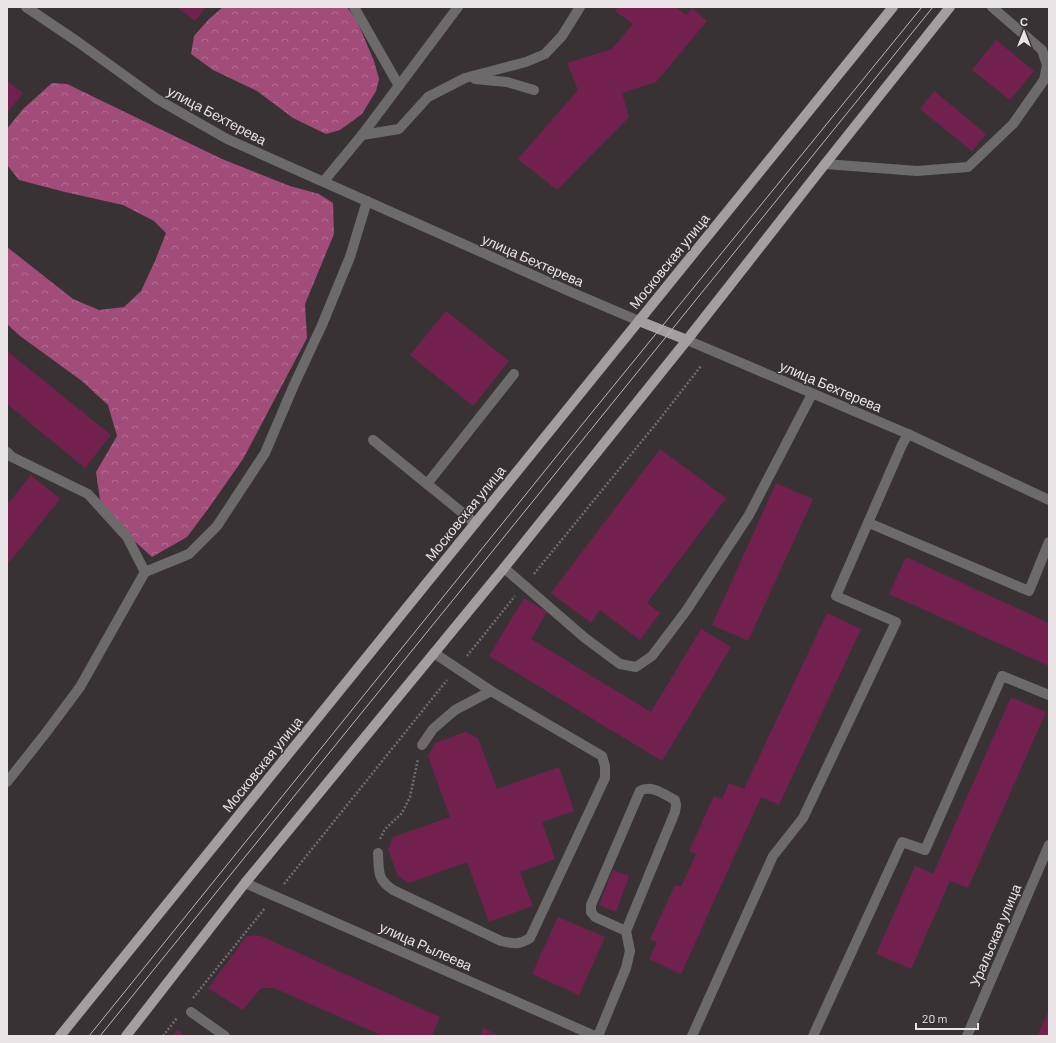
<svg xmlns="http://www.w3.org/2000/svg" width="1056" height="1043" font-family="Barlow,sans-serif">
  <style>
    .forest { fill: url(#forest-crowns) }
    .building { fill: #72214f }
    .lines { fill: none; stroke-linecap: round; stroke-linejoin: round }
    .path { stroke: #706b6d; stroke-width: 2.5; stroke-dasharray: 2 2; stroke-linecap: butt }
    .minor { stroke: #6d6a6b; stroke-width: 10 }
    .major { stroke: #a49ea0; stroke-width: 10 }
    .tram { stroke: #bbb6b8; stroke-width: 1 }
    .labels { text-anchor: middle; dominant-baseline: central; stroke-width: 3; stroke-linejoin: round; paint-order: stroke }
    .street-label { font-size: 14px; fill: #e9e5e7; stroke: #383235 }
  </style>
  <defs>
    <pattern id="forest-crowns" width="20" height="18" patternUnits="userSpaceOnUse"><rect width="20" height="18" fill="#a14c79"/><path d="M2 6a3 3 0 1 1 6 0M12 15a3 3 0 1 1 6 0" fill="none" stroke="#b26e92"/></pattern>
  </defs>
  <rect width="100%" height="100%" fill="#383235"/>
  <!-- forest -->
  <g class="forest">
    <polygon points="223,7 347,7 357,21 374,61 379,79 376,91 362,114 340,130 326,134 293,118 257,91 213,70 191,54 194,36 209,19"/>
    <polygon points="52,83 67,84 222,159 290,186 319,194 333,203 334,234 305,304 307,338 243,459 208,509 187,537 152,557 130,537 100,500 96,472 117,436 108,405 82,381 20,336 7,324 7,247 73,299 99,310 124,307 141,291 155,261 166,233 154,221 123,205 65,192 19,180 7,165 7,129 23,109"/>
  </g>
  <!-- building -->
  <g class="building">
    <polygon points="177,7 206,7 195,21"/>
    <polygon points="618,7 675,7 686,15 692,8 707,21 656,82 622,93 629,117 557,190 518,159 578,90 567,63 612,49 633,24 615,11"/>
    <polygon points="996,40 1034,71 1010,100 972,70"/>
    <polygon points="7,81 23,93 7,113"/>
    <polygon points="934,91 986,134 972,151 920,109"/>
    <polygon points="446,311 509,361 473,406 410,355"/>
    <polygon points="7,351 111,435 85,468 7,404"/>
    <polygon points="660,449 726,498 647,603 660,613 640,640 600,610 591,623 551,593"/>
    <polygon points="31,475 60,499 7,565 7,505"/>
    <polygon points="776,483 813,499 748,641 712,625"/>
    <polygon points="906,557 1049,623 1049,666 889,594"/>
    <polygon points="524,598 547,612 531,639 651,712 701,629 731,647 662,761 489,656"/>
    <polygon points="827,613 861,629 779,805 761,797 681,974 649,959 657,942 650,939 675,885 681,887 696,854 689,851 714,796 722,799 729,783 744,789"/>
    <polygon points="1011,697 1046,712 968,888 950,881 911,969 876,954 915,866 933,874"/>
    <polygon points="465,732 478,738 497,789 559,767 574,811 542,822 555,859 520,872 533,906 489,922 467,862 409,883 398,876 388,849 393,837 450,817 428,756 435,743"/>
    <polygon points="613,870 629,876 616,912 599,905"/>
    <polygon points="558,917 605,937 579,995 532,974"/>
    <polygon points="247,936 261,936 440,1017 432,1036 383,1036 274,988 261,988 243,1010 208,988"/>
    <polygon points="1049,1010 1049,1036 1037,1036"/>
    <polygon points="483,1028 499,1036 480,1036"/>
    <polygon points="177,1030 185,1036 172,1036"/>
  </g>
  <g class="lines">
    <!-- path -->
    <g class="path">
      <polyline points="534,574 659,420 701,366"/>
      <polyline points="467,656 515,596"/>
      <polyline points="380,839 385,829 402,813 410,797 418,759"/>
      <polyline points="284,884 447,680"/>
      <polyline points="193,998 265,908"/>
      <polyline points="163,1036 177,1018"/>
    </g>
    <!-- minor -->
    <g class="minor">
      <polyline points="26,7 78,42 157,99 227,139 571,292 639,321"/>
      <polyline points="354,7 399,86"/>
      <polyline points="475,79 507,82 534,90"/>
      <polyline points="362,135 399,129 428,97 465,78 526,62 545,54 562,36 580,7"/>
      <polyline points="825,164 917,171 968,167 1013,124 1044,80 1047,65 1042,50 992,7"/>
      <polyline points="324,181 362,135 458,7"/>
      <polyline points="687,340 908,434 1049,500"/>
      <polyline points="373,440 475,523"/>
      <polyline points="7,452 12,457 88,494 127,537 145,572"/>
      <polyline points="427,484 514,374"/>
      <polyline points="869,523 1029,591 1049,542"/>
      <polyline points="504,568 585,638 620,664 636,667 652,656 686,611 749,515 812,394"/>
      <polyline points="422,745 433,729 455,710 491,691"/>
      <polyline points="7,782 45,734 80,687 145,572 189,554 217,526 265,453 294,385 322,325 350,257 367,201"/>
      <path d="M378,853C379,872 377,879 393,890L501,941C514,944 519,945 530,938L605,778V766L602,756L491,691L434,653"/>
      <polyline points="245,883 595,1036"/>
      <polyline points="191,1012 225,1036"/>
      <path d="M598,1036L626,968L630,951L626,931L675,812L676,805L675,800C665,795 651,784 640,791L591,905V912L595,917L626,931"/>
      <polyline points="692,1036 773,856 803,818 896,622 836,596 902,445 908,434"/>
      <polyline points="813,1036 902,842 925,850 1002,676 1049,695"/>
      <polyline points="967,1036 1049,845"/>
    </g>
    <!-- major -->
    <g class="major">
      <polyline points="639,321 687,340"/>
      <polyline points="60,1036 893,7"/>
      <polyline points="126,1036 245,883 504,568 687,340 825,164 950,7"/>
    </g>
    <!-- tram -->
    <g class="tram">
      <polyline points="89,1036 589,416 922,7"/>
      <polyline points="100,1036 933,7"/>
    </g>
  </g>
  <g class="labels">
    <!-- street labels -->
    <g class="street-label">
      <text transform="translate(217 115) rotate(28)">улица Бехтерева</text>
      <text transform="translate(533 260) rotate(24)">улица Бехтерева</text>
      <text transform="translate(669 261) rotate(-51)">Московская улица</text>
      <text transform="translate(831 386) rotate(23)">улица Бехтерева</text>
      <text transform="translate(465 513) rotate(-51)">Московская улица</text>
      <text transform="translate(262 764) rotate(-51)">Московская улица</text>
      <text transform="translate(995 935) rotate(-67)">Уральская улица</text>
      <text transform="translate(426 946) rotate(24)">улица Рылеева</text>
    </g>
  </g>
  <!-- border -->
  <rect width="1056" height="1043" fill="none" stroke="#e9e5e7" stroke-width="16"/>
  <!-- north arrow -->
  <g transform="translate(1024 32)" stroke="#383235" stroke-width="3" paint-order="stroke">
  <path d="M0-3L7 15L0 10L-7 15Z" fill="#e9e5e7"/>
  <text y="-6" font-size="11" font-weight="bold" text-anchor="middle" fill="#e9e5e7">С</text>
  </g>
  <!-- scale -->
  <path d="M916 1023v6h62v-6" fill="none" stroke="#e9e5e7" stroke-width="2"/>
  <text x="922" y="1023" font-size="12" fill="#e9e5e7" stroke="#383235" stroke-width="3" paint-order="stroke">20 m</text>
</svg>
